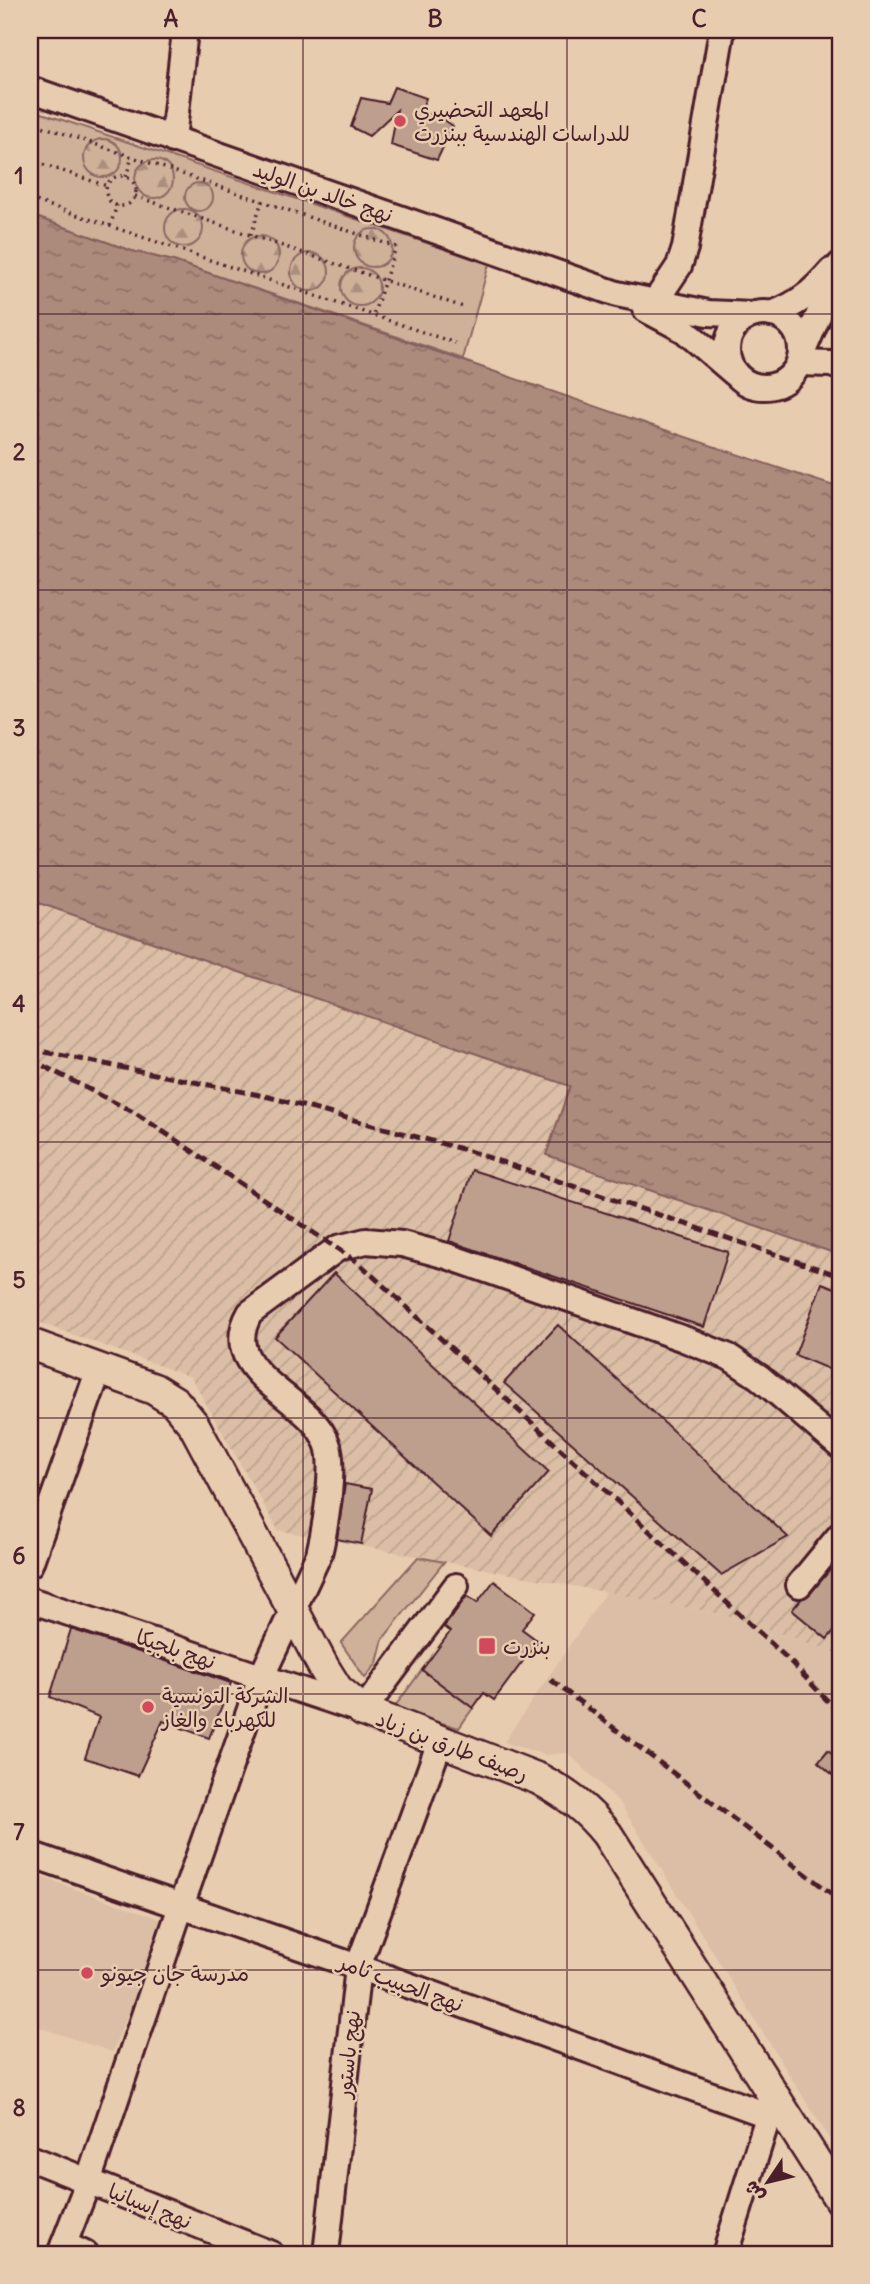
<svg xmlns="http://www.w3.org/2000/svg" width="870" height="2284" font-family="Delius,'Playpen Sans Arabic',sans-serif">
  <style>
    .built { fill: #dbbea5 }
    .industrial { fill: url(#industrial-furrows) }
    .green { fill: #cfb099; stroke: #8c6862; stroke-width: 2 }
    .forest { fill: url(#forest-firs); stroke: #8c6862; stroke-width: 2 }
    .water { fill: url(#water-ripples); stroke: #855f5c; stroke-width: 2 }
    .building { fill: #be9e8d; stroke: #4a1f2b; stroke-width: 2 }
    .lines { fill: none; stroke-linecap: round; stroke-linejoin: round }
    .minor-casing { stroke: #4a1f2b; stroke-width: 30 }
    .major-casing { stroke: #4a1f2b; stroke-width: 35 }
    .path { stroke: #4a1f2b; stroke-width: 3.5; stroke-dasharray: 2 5; stroke-linecap: butt }
    .minor { stroke: #e8ccaf; stroke-width: 24 }
    .major { stroke: #e8ccaf; stroke-width: 30 }
    .rail { stroke: #4a1f2b; stroke-width: 5; stroke-dasharray: 10 5; stroke-linecap: butt }
    .grid { fill: none; stroke: #4a1f2b; stroke-width: 2; stroke-opacity: 0.55 }
    .poi-dot { fill: #d1495b; stroke: #e8ccaf; stroke-width: 2.5 }
    .labels { text-anchor: middle; dominant-baseline: central; stroke-width: 5; stroke-linejoin: round; paint-order: stroke }
    .poi-label { font-size: 21px; fill: #4a1f2b; stroke: #e8ccaf; text-anchor: start }
    .street-label { font-size: 21px; fill: #4a1f2b; stroke: #e8ccaf }
    .neatline { fill: none; stroke: #4a1f2b; stroke-width: 2.5 }
    .grid-label { font-size: 23px; text-anchor: middle; font-weight: bold; fill: #4a1f2b }
  </style>
  <defs>
    <pattern id="industrial-furrows" width="10" height="10" patternUnits="userSpaceOnUse" patternTransform="scale(1.75)"><rect width="10" height="10" fill="#dbbea5"/><path d="M-1 1l2-2M0 10L10 0M9 11l2-2" fill="none" stroke="#bda38e"/></pattern>
    <pattern id="forest-firs" width="22" height="20" patternUnits="userSpaceOnUse" patternTransform="scale(1.75)"><rect width="22" height="20" fill="#cfb099"/><path d="M5 1l3.5 6h-7zM16 11l3.5 6h-7z" fill="#aa8f7d"/></pattern>
    <pattern id="water-ripples" width="26" height="14" patternUnits="userSpaceOnUse" patternTransform="scale(1.75)"><rect width="26" height="14" fill="#ac8a7c"/><path d="M2 4q2-2 4 0t4 0M15 11q2-2 4 0t4 0" fill="none" stroke="#8e7066"/></pattern>
  </defs>
  <rect width="100%" height="100%" fill="#e8ccaf"/>
  <filter id="ink" filterUnits="userSpaceOnUse"><feTurbulence type="fractalNoise" baseFrequency=".0143" numOctaves="2"/><feDisplacementMap in="SourceGraphic" scale="14" xChannelSelector="R" yChannelSelector="G"/><feConvolveMatrix kernelMatrix="1 2 1 2 8 2 1 2 1" color-interpolation-filters="sRGB"/></filter>
  <g filter="url(#ink)">
    <!-- built -->
    <g class="built">
      <polygon points="606,1592 726,1615 832,1651 840,1656 840,2156 620,1803 568,1753 545,1755 504,1742"/>
      <polygon points="30,1873 166,1921 112,2052 30,2024"/>
    </g>
    <!-- industrial -->
    <polygon class="industrial" points="30,900 570,1086 547,1155 840,1255 840,1656 832,1651 726,1615 278,1530 191,1377 30,1319"/>
    <!-- green -->
    <g class="green">
      <polygon points="30,109 489,264 463,359 173,261 132,251 30,215"/>
      <polygon points="418,1557 444,1562 383,1639 377,1663 365,1678 341,1643"/>
      <polygon points="422,1670 473,1708 459,1728 393,1709"/>
    </g>
    <!-- forest -->
    <g class="forest">
      <circle cx="103" cy="158" r="19"/>
      <circle cx="154" cy="179" r="19"/>
      <circle cx="199" cy="197" r="14"/>
      <circle cx="184" cy="228" r="19"/>
      <circle cx="373" cy="248" r="19"/>
      <circle cx="260" cy="255" r="19"/>
      <circle cx="310" cy="272" r="19"/>
      <circle cx="360" cy="287" r="19"/>
    </g>
    <!-- water -->
    <path class="water" d="M30,215L132,251L173,261C395,336 617,416 840,488V1255L546,1155L570,1086L30,900Z"/>
    <!-- building -->
    <g class="building">
      <polygon points="394,87 426,98 420,112 440,117 453,126 437,160 391,145 397,110 369,136 351,127 361,98 387,103"/>
      <polygon points="472,1170 728,1252 704,1327 449,1241"/>
      <polygon points="334,1273 549,1472 491,1536 275,1337"/>
      <polygon points="822,1283 840,1290 840,1374 795,1355"/>
      <polygon points="558,1325 788,1537 721,1575 504,1383"/>
      <polygon points="345,1484 372,1489 361,1544 337,1539"/>
      <polygon points="840,1558 840,1624 827,1639 792,1610 801,1599 810,1594"/>
      <polygon points="494,1581 535,1612 522,1629 538,1641 494,1700 484,1693 473,1708 422,1670 450,1632 444,1627 467,1596 477,1603"/>
      <polygon points="71,1629 231,1683 209,1738 163,1721 138,1776 85,1758 99,1717 50,1697"/>
      <polygon points="828,1750 840,1760 840,1781 818,1762"/>
    </g>
    <g class="lines">
      <defs>
        <g id="minor">
          <polyline points="30,89 617,294 708,313 752,315"/>
          <polyline points="173,140 185,30"/>
          <polyline points="645,309 684,330 734,373"/>
          <polyline points="649,311 679,266 685,248 722,30"/>
          <circle cx="764" cy="350" r="37"/>
          <path d="M772,314C798,304 812,293 831,271"/>
          <polyline points="801,356 840,265"/>
          <polyline points="799,363 831,364 840,367"/>
          <polyline points="30,1564 99,1369"/>
          <polyline points="799,1585 840,1535"/>
          <polyline points="30,1600 363,1711 456,1586"/>
          <polyline points="30,1854 358,1967 770,2116"/>
          <polyline points="30,2158 271,2254"/>
          <polyline points="64,2244 85,2254"/>
          <path d="M60,2254L88,2182L181,1906L261,1678L319,1554C325,1530 336,1464 327,1443C309,1395 215,1374 250,1313L338,1248L366,1241L402,1244L447,1256L684,1339L729,1357L759,1377L840,1446"/>
          <polyline points="326,2254 358,1967 440,1742"/>
          <polyline points="725,2254 773,2101"/>
        </g>
        <path id="major" d="M30,1344L154,1389L175,1402L194,1425L324,1668L337,1689L363,1711L539,1779C567,1794 587,1809 607,1834L840,2200"/>
      </defs>
      <!-- minor casing -->
      <use href="#minor" class="minor-casing"/>
      <!-- major casing -->
      <use href="#major" class="major-casing"/>
      <!-- path -->
      <g class="path">
        <polyline points="30,122 396,247 373,316"/>
        <polyline points="30,160 107,186"/>
        <circle cx="121" cy="191" r="15"/>
        <polyline points="126,177 132,157"/>
        <polyline points="135,196 466,308"/>
        <polyline points="30,199 455,343"/>
        <polyline points="110,226 117,205"/>
        <polyline points="251,235 262,201"/>
      </g>
      <!-- minor -->
      <use href="#minor" class="minor"/>
      <!-- major -->
      <use href="#major" class="major"/>
      <!-- rail -->
      <g class="rail">
        <polyline points="30,1049 269,1097 469,1151 840,1276"/>
        <polyline points="30,1059 137,1114 360,1264 788,1659 840,1714"/>
        <polyline points="551,1680 840,1900"/>
      </g>
    </g>
  </g>
  <!-- grid -->
  <path class="grid" d="M303,30V2254M567,30V2254M30,314H840M30,590H840M30,866H840M30,1142H840M30,1418H840M30,1694H840M30,1970H840"/>
  <!-- markers -->
  <g class="poi-dot">
    <circle cx="400" cy="121" r="7"/>
    <rect x="478" y="1637" width="18" height="18" rx="3.5"/>
    <circle cx="148" cy="1707" r="7"/>
    <circle cx="87" cy="1973" r="7"/>
  </g>
  <g class="labels">
    <!-- poi labels -->
    <g class="poi-label">
      <text x="414" y="109">المعهد التحضيري<tspan x="414" dy="24">للدراسات الهندسية ببنزرت</tspan></text>
      <text x="503" y="1646">بنزرت</text>
      <text x="162" y="1695">الشركة التونسية<tspan x="162" dy="24">للكهرباء والغاز</tspan></text>
      <text x="101" y="1973">مدرسة جان جيونو</text>
    </g>
    <!-- street labels -->
    <g class="street-label">
      <text transform="translate(323 192) rotate(19)">نهج خالد بن الوليد</text>
      <text transform="translate(176 1649) rotate(19)">نهج بلجيكا</text>
      <text transform="translate(452 1746) rotate(21)">رصيف طارق بن زياد</text>
      <text transform="translate(401 1983) rotate(20)">نهج الحبيب ثامر</text>
      <text transform="translate(348 2054) rotate(-84)">نهج باستور</text>
      <text transform="translate(150 2206) rotate(22)">نهج إسبانيا</text>
    </g>
  </g>
  <!-- margin -->
  <rect width="870" height="2284" fill="none" stroke="#e8ccaf" stroke-width="77"/>
  <!-- north arrow -->
  <g transform="translate(768 2182) rotate(235)" stroke="#e8ccaf" stroke-width="5" paint-order="stroke">
  <path d="M0-5L12 26L0 18L-12 26Z" fill="#4a1f2b"/>
  <text y="-10" font-size="19" font-weight="bold" text-anchor="middle" fill="#4a1f2b">ش</text>
  </g>
  <rect x="38" y="38" width="794" height="2208" class="neatline"/>
  <g class="grid-label">
    <text x="171" y="27">A</text>
    <text x="435" y="27">B</text>
    <text x="699" y="27">C</text>
    <text x="19" y="184">1</text>
    <text x="19" y="460">2</text>
    <text x="19" y="736">3</text>
    <text x="19" y="1012">4</text>
    <text x="19" y="1288">5</text>
    <text x="19" y="1564">6</text>
    <text x="19" y="1840">7</text>
    <text x="19" y="2116">8</text>
  </g>
</svg>
